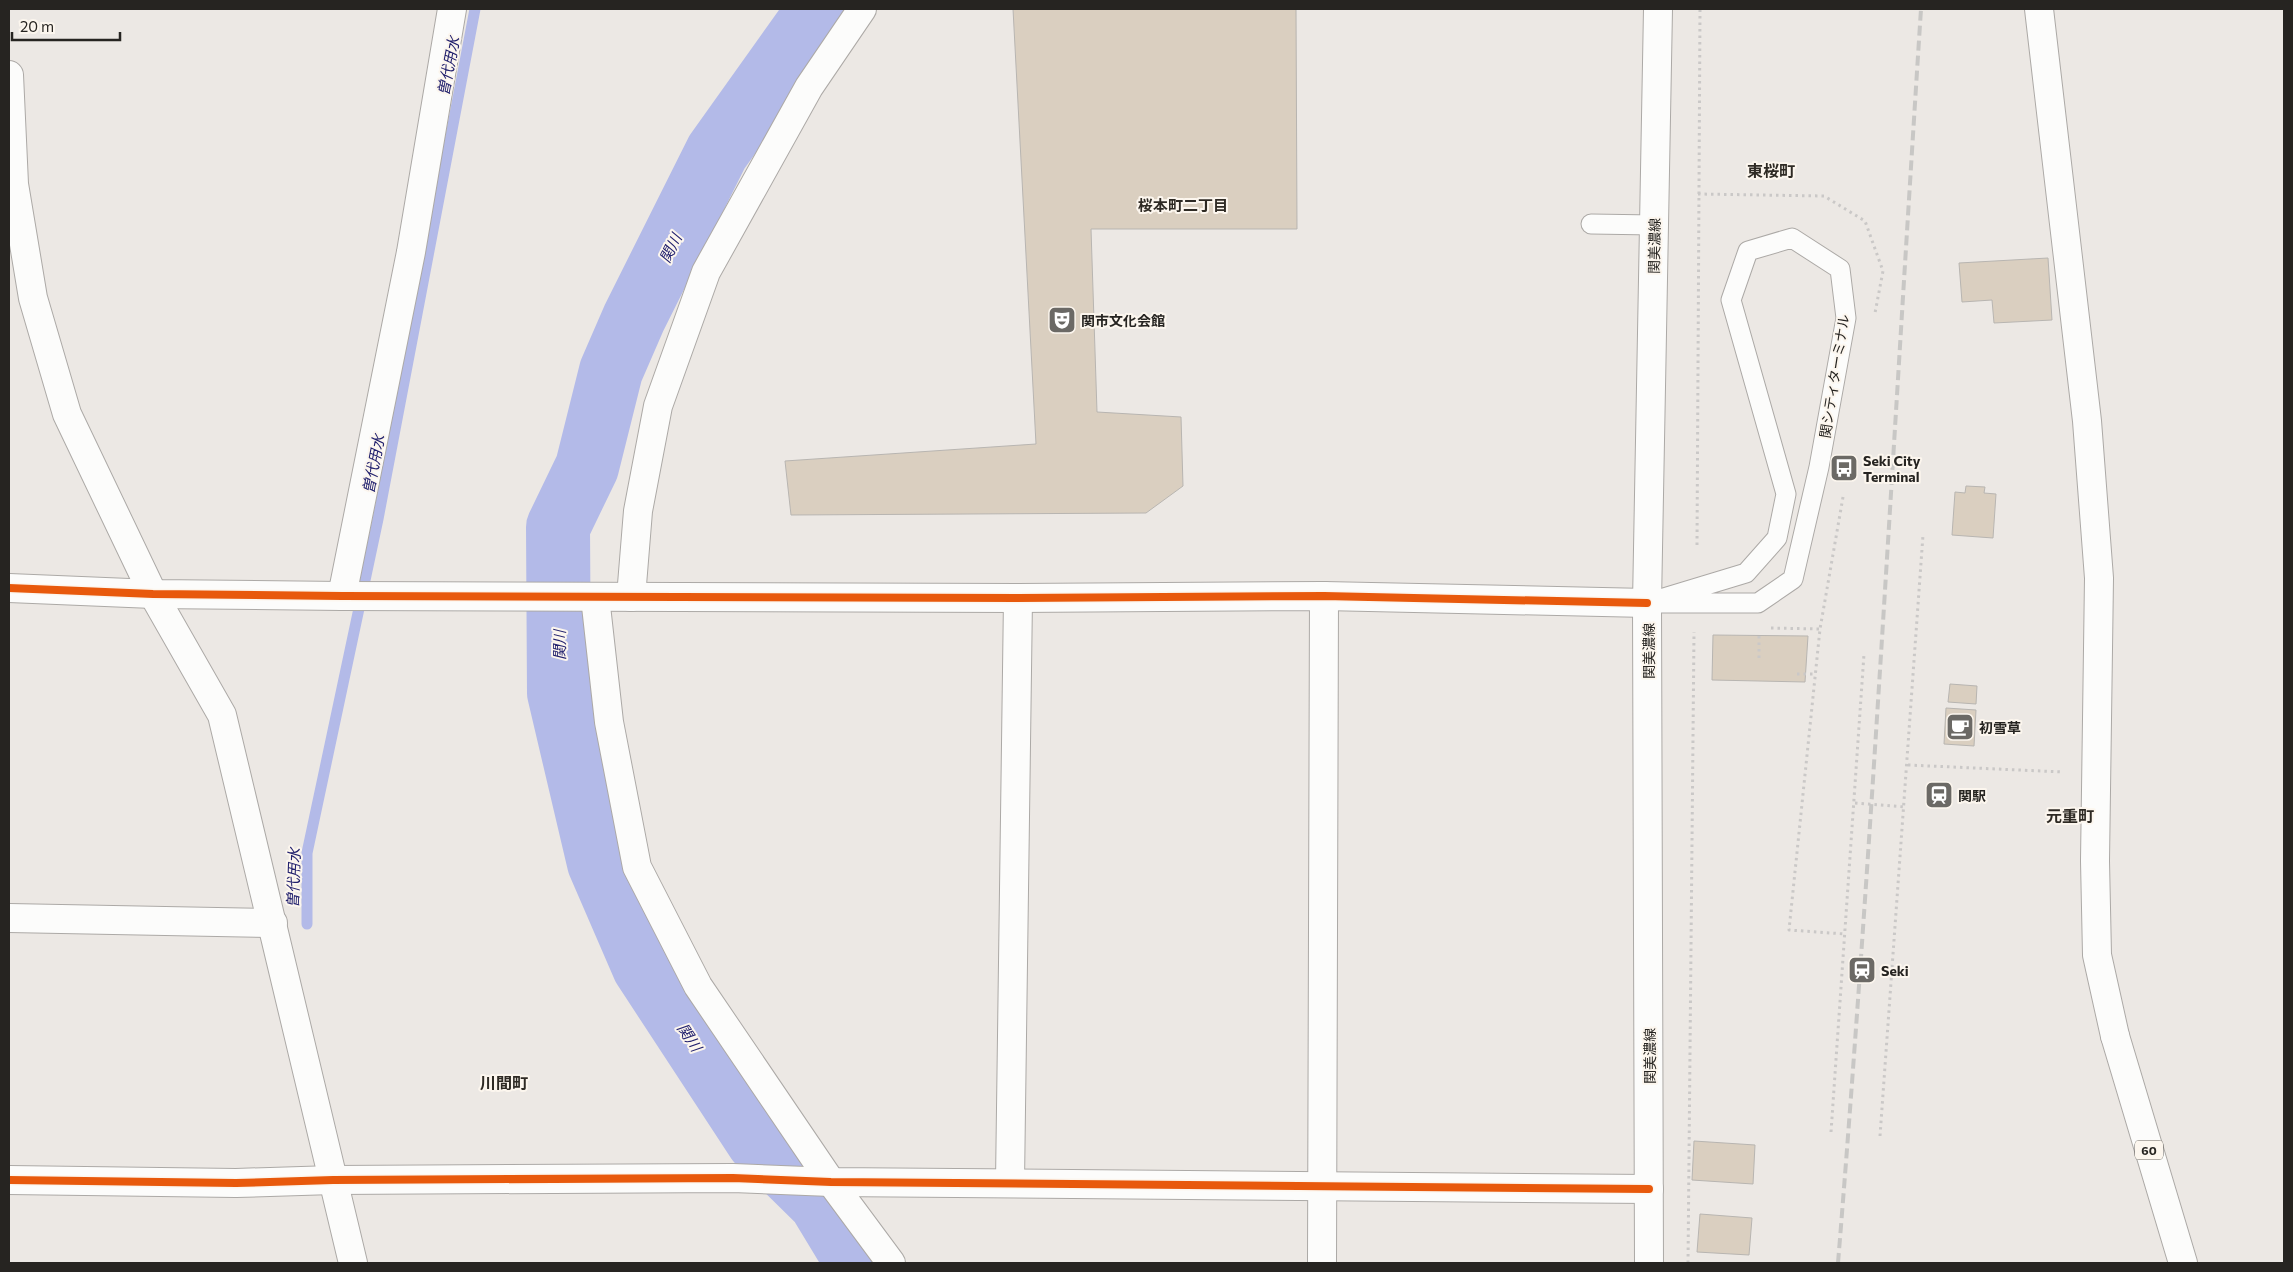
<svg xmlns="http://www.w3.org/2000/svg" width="2293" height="1272" font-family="Commissioner,'Noto Sans JP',sans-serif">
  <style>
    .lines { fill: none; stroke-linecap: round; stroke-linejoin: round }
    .stream { stroke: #b3bae8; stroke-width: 11 }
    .river { stroke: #b3bae8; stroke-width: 64 }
    .building { fill: #dacfc0; stroke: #b8b5b1 }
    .lane-casing { stroke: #aca9a6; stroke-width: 21 }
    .street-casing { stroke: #aca9a6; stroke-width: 30 }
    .secondary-casing { stroke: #aca9a6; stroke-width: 30 }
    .primary-casing { stroke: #aca9a6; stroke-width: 30 }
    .path { stroke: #cac8c7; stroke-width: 3; stroke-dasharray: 2.5 4; stroke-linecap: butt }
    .lane { stroke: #fcfcfb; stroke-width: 19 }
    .street { stroke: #fcfcfb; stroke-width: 28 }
    .secondary { stroke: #fcfcfb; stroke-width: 28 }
    .primary { stroke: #fcfcfb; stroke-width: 28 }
    .rail { stroke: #c8c7c5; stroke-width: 4; stroke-dasharray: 10 5; stroke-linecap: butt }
    .cycleway-casing { stroke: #fcf6ee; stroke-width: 11 }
    .cycleway { stroke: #e8590c; stroke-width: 8 }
    .labels { text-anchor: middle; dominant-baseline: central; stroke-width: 4; stroke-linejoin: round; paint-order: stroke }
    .shield { fill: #fcf6ee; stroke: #66635e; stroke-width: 1 }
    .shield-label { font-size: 12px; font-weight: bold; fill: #262421 }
    .street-label { font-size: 14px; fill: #262421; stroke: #fcf6ee }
    .poi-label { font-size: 14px; font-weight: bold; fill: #262421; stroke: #fcf6ee; text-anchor: start }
    .water-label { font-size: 15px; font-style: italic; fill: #22216e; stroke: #fcf6ee }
    .neighbourhood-label { font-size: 15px; font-weight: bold; fill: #2e2a24; stroke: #fcf6ee }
    .quarter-label { font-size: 16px; font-weight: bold; fill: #2e2a24; stroke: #fcf6ee }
  </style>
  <rect width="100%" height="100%" fill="#ece8e4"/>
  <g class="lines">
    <!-- stream -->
    <polyline class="stream" points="307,924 307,853 378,519 475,9"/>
    <!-- river -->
    <polyline class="river" points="819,9 717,152 634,318 611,371 587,467 558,527 559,693 599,863 644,967 758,1141 820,1202 857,1263"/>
  </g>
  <!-- building -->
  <g class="building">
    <polygon points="1013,9 1296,9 1297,229 1091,229 1097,412 1181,417 1183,486 1146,513 791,515 785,461 1036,444"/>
    <polygon points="2048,258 2052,320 1994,323 1992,300 1962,302 1959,263"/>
    <polygon points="1966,486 1985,487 1984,493 1996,494 1993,538 1952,535 1955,492 1965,493"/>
    <polygon points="1713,635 1808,636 1805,682 1712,680"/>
    <polygon points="1950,684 1977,686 1976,704 1948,702"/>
    <polygon points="1946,708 1976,710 1974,746 1944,744"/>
    <polygon points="1694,1141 1755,1145 1753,1184 1692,1180"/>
    <polygon points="1700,1214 1752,1218 1749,1255 1697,1252"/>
  </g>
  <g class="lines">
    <defs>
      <g id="lane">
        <polyline points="1591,224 1654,225"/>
        <polygon points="1792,238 1840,269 1846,318 1819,467 1793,579 1758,603 1647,603 1746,573 1777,538 1786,494 1731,300 1748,251"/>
      </g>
      <g id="street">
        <polyline points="2039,9 2087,421 2099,578 2095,861 2097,955 2115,1036"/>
        <polyline points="9,75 14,184 33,298 67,414 153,594 222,715 353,1263"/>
        <polyline points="342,596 411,252 452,9"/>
        <polyline points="595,597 609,722 637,867 698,986 831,1182 891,1263"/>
        <polyline points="631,597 638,511 658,406 706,272 809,87 862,9"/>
        <polyline points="9,918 273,923"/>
        <polyline points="9,1180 236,1183 333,1180 733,1178 831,1182 1649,1189"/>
        <polyline points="1010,1182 1018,598"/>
        <polyline points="1322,1263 1324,596"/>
      </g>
      <g id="secondary">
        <polyline points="9,588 153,594 342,596 1018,598 1324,596 1647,603"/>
        <polyline points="1649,1263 1647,603 1658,9"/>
      </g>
      <polyline id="primary" points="2115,1036 2183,1263"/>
    </defs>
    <!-- lane casing -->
    <use href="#lane" class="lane-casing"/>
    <!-- street casing -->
    <use href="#street" class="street-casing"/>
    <!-- secondary casing -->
    <use href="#secondary" class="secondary-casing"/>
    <!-- primary casing -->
    <use href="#primary" class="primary-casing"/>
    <!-- path -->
    <g class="path">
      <polyline points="1698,194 1824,196 1865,221 1883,271 1875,313"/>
      <polyline points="1843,497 1820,629 1789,930 1845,934"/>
      <polyline points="1697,545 1700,9"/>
      <polyline points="1771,628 1820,629"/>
      <polyline points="1759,658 1759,632"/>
      <polyline points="1797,674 1816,674"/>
      <polyline points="1908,765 2063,772"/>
      <polyline points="1855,803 1905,807"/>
      <polyline points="1831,1132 1864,654"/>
      <polyline points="1880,1136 1923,535"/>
      <polyline points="1688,1263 1694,632"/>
    </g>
    <!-- lane -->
    <use href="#lane" class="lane"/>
    <!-- street -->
    <use href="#street" class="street"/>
    <!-- secondary -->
    <use href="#secondary" class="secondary"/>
    <!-- primary -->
    <use href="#primary" class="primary"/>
    <!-- rail -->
    <path class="rail" d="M1838,1263C1872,846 1894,427 1921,9"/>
    <defs>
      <g id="cycleway">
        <polyline points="9,588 153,594 342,596 1018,598 1324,596 1647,603"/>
        <polyline points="9,1180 236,1183 333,1180 733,1178 831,1182 1649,1189"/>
      </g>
    </defs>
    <!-- cycleway casing -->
    <use href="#cycleway" class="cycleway-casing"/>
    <!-- cycleway -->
    <use href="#cycleway" class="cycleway"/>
  </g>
  <!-- icons -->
  <defs>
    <symbol id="theatre-square" viewBox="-11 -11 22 22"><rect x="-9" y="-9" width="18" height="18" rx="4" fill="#6b6965" stroke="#fcf6ee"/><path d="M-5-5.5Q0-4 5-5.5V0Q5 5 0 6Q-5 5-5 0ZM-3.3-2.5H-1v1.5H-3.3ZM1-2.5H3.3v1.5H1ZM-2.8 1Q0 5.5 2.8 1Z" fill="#fff"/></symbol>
    <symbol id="bus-square" viewBox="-11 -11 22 22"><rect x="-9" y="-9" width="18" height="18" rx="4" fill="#6b6965" stroke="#fcf6ee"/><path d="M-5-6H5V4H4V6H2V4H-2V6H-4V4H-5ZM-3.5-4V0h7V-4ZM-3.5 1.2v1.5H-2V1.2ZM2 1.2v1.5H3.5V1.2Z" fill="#fff"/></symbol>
    <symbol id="cafe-square" viewBox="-11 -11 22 22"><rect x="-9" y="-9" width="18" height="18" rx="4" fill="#6b6965" stroke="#fcf6ee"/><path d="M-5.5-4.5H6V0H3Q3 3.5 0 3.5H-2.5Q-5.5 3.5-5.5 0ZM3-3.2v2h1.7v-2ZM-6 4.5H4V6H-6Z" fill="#fff"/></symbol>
    <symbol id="station-square" viewBox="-11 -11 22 22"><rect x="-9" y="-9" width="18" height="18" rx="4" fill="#6b6965" stroke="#fcf6ee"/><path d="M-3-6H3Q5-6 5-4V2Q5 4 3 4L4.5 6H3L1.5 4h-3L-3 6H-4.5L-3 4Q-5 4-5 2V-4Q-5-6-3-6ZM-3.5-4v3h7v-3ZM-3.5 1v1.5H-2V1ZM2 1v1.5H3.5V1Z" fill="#fff"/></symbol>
  </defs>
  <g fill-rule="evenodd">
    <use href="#theatre-square" x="1046" y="304" width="32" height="32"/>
    <use href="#bus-square" x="1828" y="452" width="32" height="32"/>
    <use href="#cafe-square" x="1944" y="711" width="32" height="32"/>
    <use href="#station-square" x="1923" y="779" width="32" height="32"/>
    <use href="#station-square" x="1846" y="954" width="32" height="32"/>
  </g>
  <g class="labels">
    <!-- shield labels -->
    <rect class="shield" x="2135" y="1140.5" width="28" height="19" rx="4"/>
    <g class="shield-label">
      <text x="2149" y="1150">60</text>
    </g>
    <!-- street labels -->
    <g class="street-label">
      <text transform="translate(1654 246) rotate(-89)">関美濃線</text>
      <text transform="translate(1834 376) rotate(-81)">関シティターミナル</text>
      <text transform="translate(1648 651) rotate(-90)">関美濃線</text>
      <text transform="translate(1649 1056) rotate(-90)">関美濃線</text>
    </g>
    <!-- poi labels -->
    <g class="poi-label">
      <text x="1081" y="320">関市文化会館</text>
      <text x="1863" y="460">Seki City<tspan x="1863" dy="16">Terminal</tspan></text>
      <text x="1979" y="727">初雪草</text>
      <text x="1958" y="795">関駅</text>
      <text x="1881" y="970">Seki</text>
    </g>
    <!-- water labels -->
    <g class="water-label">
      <text transform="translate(448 66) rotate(-79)">曽代用水</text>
      <text transform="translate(670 248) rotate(-64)">関川</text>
      <text transform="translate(373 464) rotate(-79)">曽代用水</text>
      <text transform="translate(559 645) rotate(-90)">関川</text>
      <text transform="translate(293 878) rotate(-88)">曽代用水</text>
      <text transform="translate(690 1037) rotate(57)">関川</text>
    </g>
    <!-- neighbourhood labels -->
    <g class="neighbourhood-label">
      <text x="1183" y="205">桜本町二丁目</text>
    </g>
    <!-- quarter labels -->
    <g class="quarter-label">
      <text x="1771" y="170">東桜町</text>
      <text x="2070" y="815">元重町</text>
      <text x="504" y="1082">川間町</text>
    </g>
  </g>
  <!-- border -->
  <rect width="2293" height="1272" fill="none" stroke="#262421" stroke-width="20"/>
  <!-- scale -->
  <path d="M12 32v8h108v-8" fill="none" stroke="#262421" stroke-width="2.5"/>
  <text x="20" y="32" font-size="15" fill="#262421" stroke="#fcf6ee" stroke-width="4" paint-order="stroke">20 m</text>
</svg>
